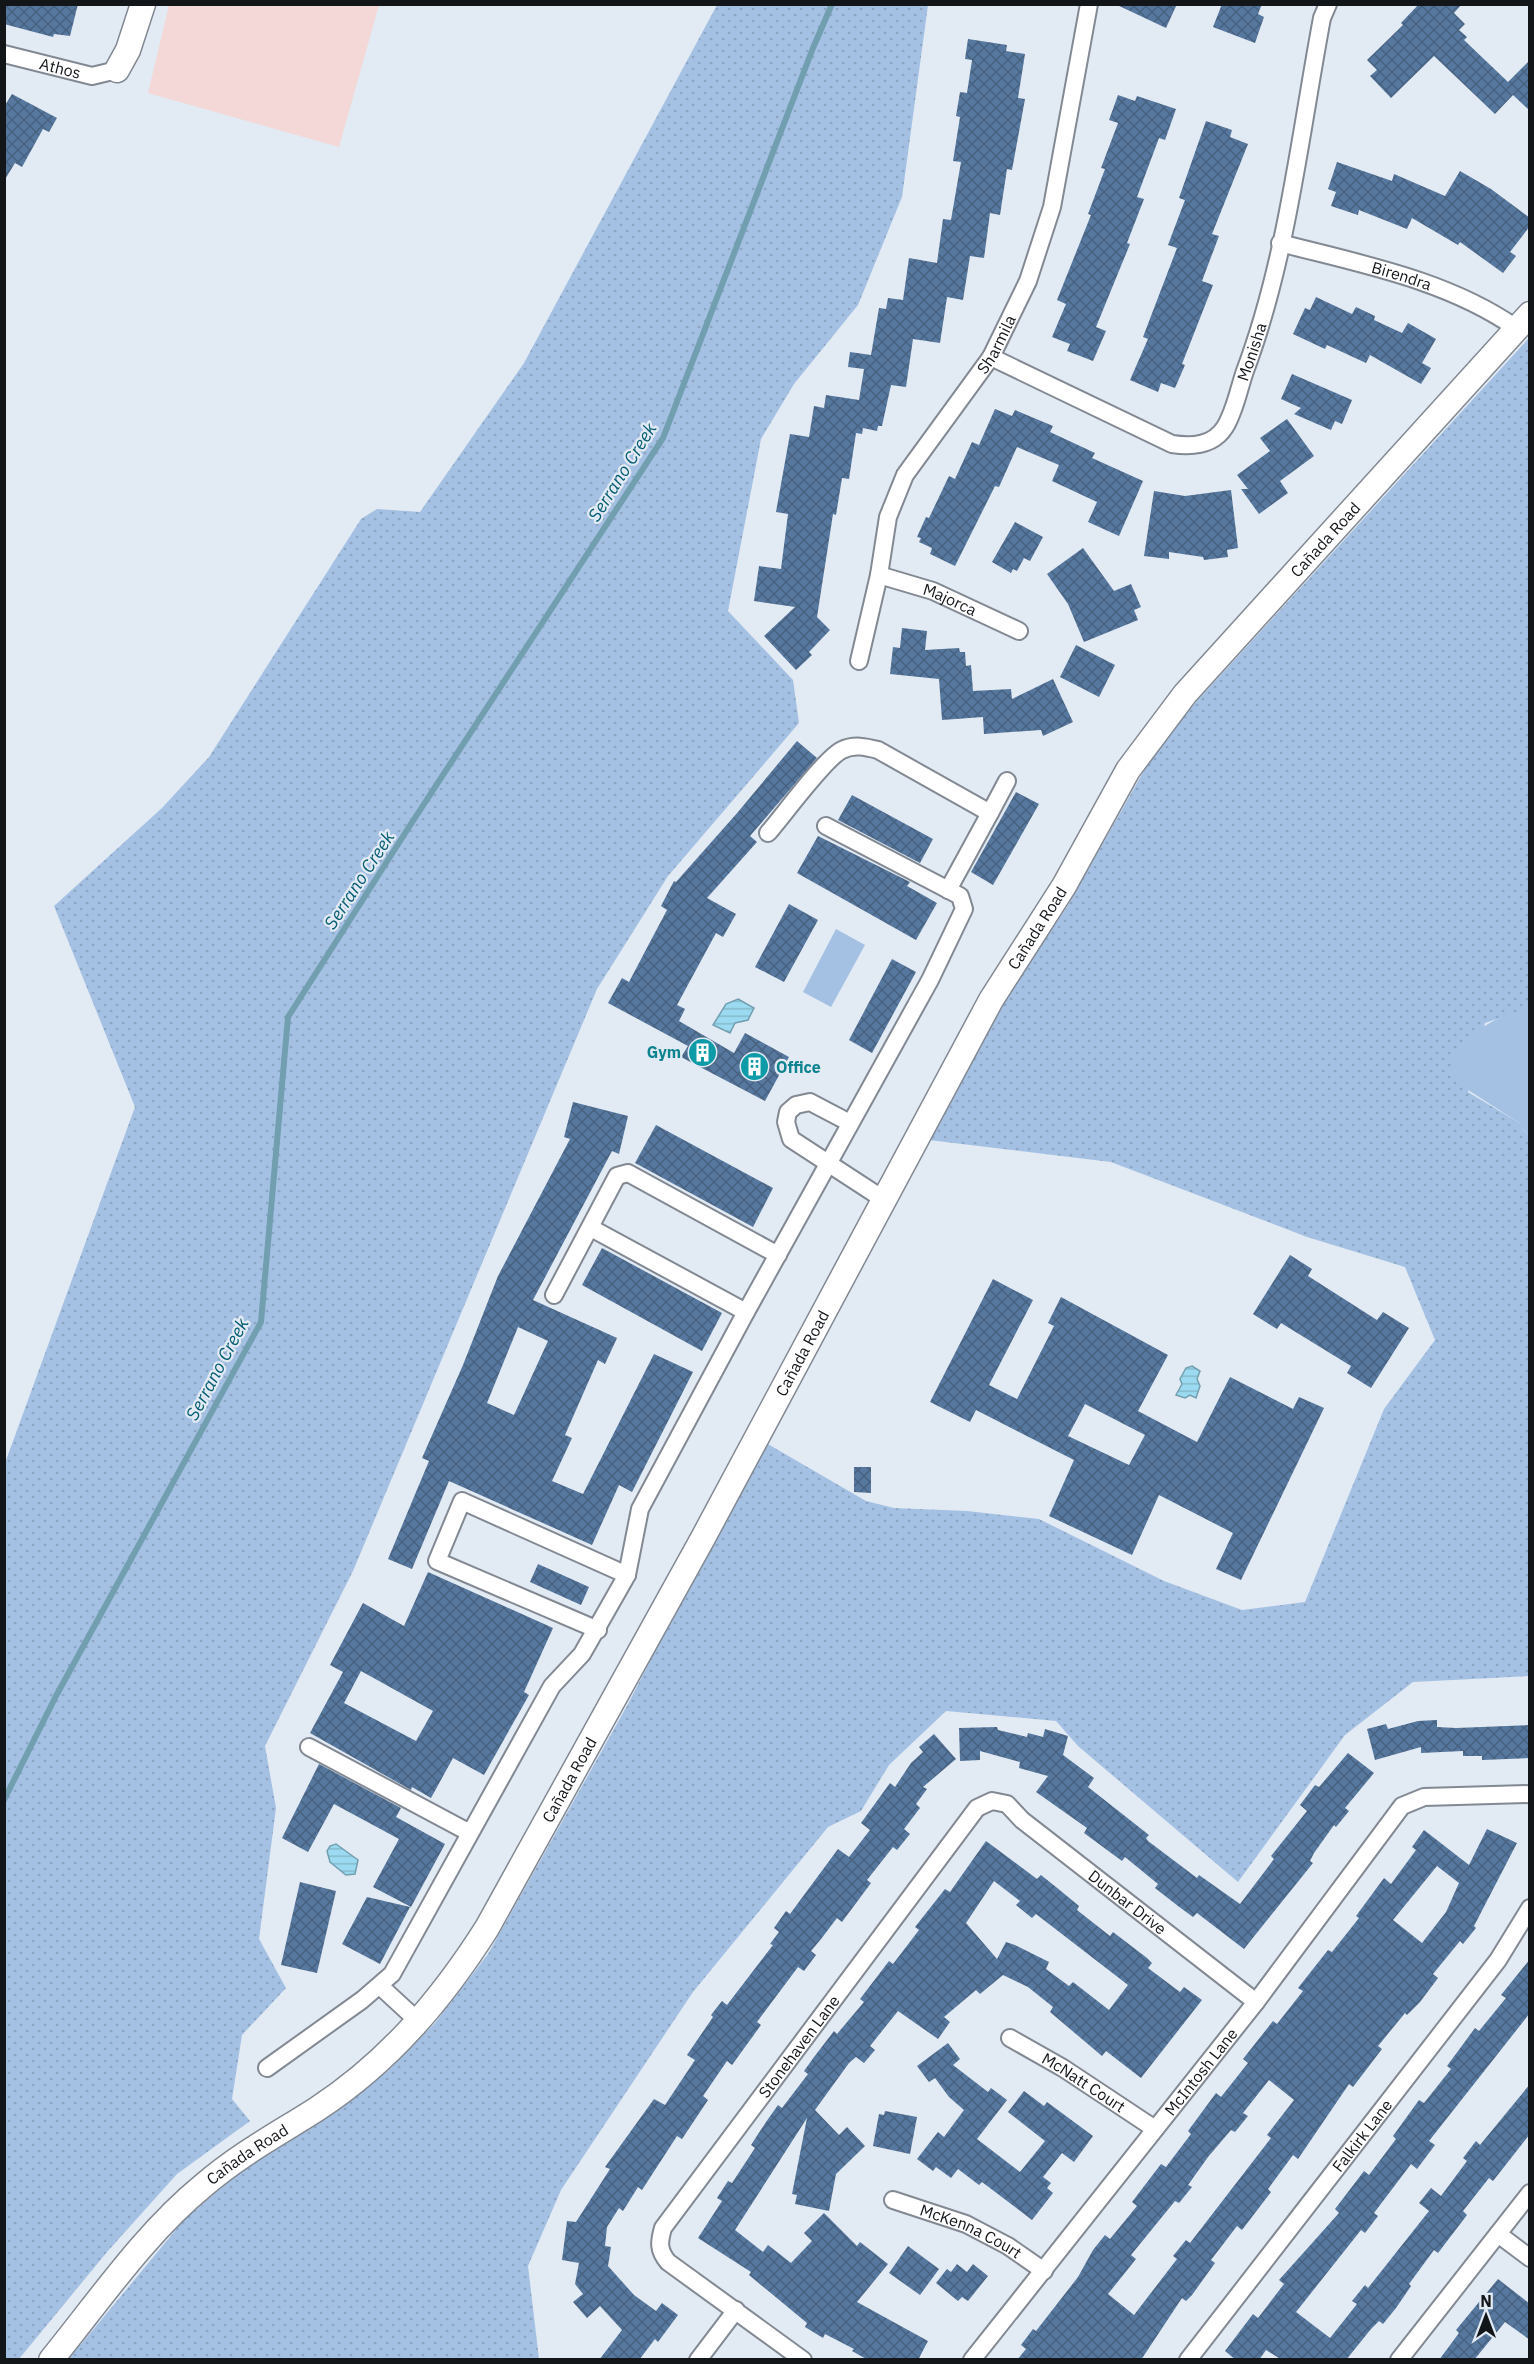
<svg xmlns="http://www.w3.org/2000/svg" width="1534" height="2364" font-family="'IBM Plex Sans',sans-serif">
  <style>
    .commercial { fill: #f3d8d7 }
    .grass { fill: url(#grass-dots) }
    .green { fill: #a4c1e4 }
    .water { fill: url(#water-rules); stroke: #729fb0; stroke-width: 1.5 }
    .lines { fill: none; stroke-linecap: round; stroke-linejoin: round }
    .stream { stroke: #729fb0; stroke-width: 6 }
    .building { fill: url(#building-cross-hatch); fill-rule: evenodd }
    .street-casing { stroke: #828992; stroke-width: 20 }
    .secondary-casing { stroke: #828992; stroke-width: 27 }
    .street { stroke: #fff; stroke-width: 16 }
    .secondary { stroke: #fff; stroke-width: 24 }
    .labels { text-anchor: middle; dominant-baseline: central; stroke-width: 4.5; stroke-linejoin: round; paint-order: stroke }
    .street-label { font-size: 16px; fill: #131619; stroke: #e2eaf3 }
    .culture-label { font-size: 16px; font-weight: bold; fill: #0d838f; stroke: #e2eaf3; text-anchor: end }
    .water-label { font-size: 18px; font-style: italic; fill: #055d73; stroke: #e2eaf3 }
  </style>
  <defs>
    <pattern id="grass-dots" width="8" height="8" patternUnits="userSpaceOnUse" patternTransform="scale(1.5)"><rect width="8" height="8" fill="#a4c1e4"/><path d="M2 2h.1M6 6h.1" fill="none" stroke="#8ca5c3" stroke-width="1.8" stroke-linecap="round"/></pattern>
    <pattern id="water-rules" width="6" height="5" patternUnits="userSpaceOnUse" patternTransform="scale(1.5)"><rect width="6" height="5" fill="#9bdaf0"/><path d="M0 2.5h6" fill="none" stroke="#85bacd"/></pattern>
    <pattern id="building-cross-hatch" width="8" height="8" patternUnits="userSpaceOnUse" patternTransform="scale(1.5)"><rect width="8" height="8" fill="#57789e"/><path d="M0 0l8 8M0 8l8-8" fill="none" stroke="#476180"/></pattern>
  </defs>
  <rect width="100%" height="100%" fill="#e2eaf3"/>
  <!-- commercial -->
  <polygon class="commercial" points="169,5 379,5 339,147 148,93"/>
  <!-- grass -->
  <g class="grass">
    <polygon points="717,5 928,5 902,197 858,305 794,384 761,439 728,611 793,680 799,723 668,876 597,989 353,1571 265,1746 276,1808 259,1939 286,1988 242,2035 232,2099 250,2121 177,2174 107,2252 19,2359 5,2359 5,1463 135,1107 54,906 162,808 209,757 361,519 377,509 420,512 524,363"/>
    <polygon points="1529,338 1529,1009 1485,1023 1468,1092 1518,1122 1529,1136 1529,1676 1413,1682 1345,1735 1238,1882 1078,1746 1056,1721 946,1711 889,1765 861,1811 828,1827 693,1992 561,2190 528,2266 539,2359 68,2360 184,2220 247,2166 317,2121 388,2071 435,2023 488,1954 628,1704 703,1557 766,1443 866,1501 894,1508 967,1511 1039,1519 1164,1581 1242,1610 1305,1602 1384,1409 1435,1340 1405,1267 1307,1237 1111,1162 929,1140 1012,985 1067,907 1150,760 1186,713"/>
  </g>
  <!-- green -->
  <g class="green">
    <polygon points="836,929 865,945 831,1007 803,992"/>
    <path d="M1529,1009H1530L1529,1136L1518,1122L1454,1081C1440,1044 1499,1013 1529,1009Z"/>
  </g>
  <!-- water -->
  <g class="water">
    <polygon points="738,999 754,1008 748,1020 735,1023 730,1033 713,1025 726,1004"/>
    <polygon points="1192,1366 1200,1371 1197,1379 1200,1386 1196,1398 1190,1395 1185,1398 1176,1395 1182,1384 1180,1379 1186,1368"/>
    <polygon points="336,1844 358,1860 355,1874 346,1875 330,1862 327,1851 330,1846"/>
  </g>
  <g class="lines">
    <!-- stream -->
    <polyline class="stream" points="4,1800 56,1696 261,1322 288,1017 409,827 663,438 813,48 832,4"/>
  </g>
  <!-- building -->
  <g class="building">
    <polygon points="4,4 78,4 70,36 54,34 53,37 4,24"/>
    <polygon points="1115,4 1177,4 1166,28"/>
    <polygon points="1222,4 1262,4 1258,14 1264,17 1255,43 1213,27"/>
    <polygon points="1419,4 1462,4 1454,13 1465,24 1459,30 1467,37 1464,40 1508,82 1530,60 1530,111 1513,95 1495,114 1434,56 1391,98 1370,76 1377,70 1367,60 1403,25 1401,23"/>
    <polygon points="968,39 1007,45 1006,51 1025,54 1018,98 1025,99 1012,170 1007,169 1000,215 990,213 984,258 970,256 963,300 947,297 940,343 913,339 906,387 891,385 882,426 878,426 877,431 863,428 862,434 856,433 849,479 842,478 836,515 833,514 817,617 830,630 809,652 812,655 796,670 764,636 795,607 754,601 759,566 781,569 788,514 776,512 790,434 809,437 814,406 824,408 826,395 859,400 864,369 848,367 850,352 871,355 879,308 886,309 888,298 903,300 909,258 937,263 943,219 951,220 961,162 953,161 960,117 956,116 960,92 967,93 972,60 965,59"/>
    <polygon points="12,94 57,118 49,132 43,129 22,167 15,163 4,181 4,107"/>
    <polygon points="1118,95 1135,101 1137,96 1176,109 1165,140 1159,138 1137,197 1144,199 1127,243 1130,244 1096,327 1106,331 1093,361 1067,351 1070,344 1052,337 1066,304 1057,300 1091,215 1088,214 1105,169 1101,168 1118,123 1109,120"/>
    <polygon points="1206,121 1232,130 1230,137 1248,144 1212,234 1219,236 1202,281 1213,285 1182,364 1185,365 1175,388 1161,383 1158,392 1130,380 1148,339 1143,337 1177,248 1168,245 1185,200 1179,198"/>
    <polygon points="1337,162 1392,181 1394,174 1445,196 1460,171 1491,189 1530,218 1530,226 1510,252 1516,256 1503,273 1460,242 1458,245 1412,218 1407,229 1359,210 1358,215 1331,206 1336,192 1328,189"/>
    <polygon points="1316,297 1352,314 1356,307 1375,316 1374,320 1402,333 1408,323 1436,339 1422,363 1431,368 1421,384 1370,355 1366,363 1327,345 1325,349 1293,334 1305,308 1310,310"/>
    <polygon points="1292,374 1352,400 1342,424 1335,421 1331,430 1294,414 1301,408 1281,399"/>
    <polygon points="995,409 1012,416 1015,410 1053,426 1050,432 1095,453 1092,458 1143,481 1119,536 1088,522 1097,502 1052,481 1059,465 1017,447 999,487 995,486 955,566 930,554 932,548 919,542 921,538 917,537 926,517 929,518 949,476 955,479 972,442 979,445"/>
    <polygon points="1287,419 1314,456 1280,481 1288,493 1259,514 1241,489 1248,489 1237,475 1270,451 1260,438"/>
    <polygon points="1231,490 1238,548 1227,550 1228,557 1204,560 1203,557 1169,552 1169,559 1144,556 1154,491 1185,496"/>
    <polygon points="1015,522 1043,537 1030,561 1024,558 1017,571 1013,569 1011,573 992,562"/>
    <polygon points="1083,548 1114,591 1131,584 1141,607 1134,610 1138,620 1084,642 1068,604 1047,574"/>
    <polygon points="902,628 927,631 925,650 959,648 960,652 965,652 966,666 971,665 973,691 1011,689 1012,699 1053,679 1073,722 1043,736 1041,730 984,734 983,717 942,720 939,679 890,674 893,647 900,648"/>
    <polygon points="1076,645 1115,665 1099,697 1060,677"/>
    <polygon points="797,741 817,758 750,836 757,842 707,898 736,914 723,937 716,933 677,1005 685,1009 679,1021 734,1053 745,1033 789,1057 765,1101 681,1057 688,1046 608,1003 622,978 629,982 650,942 667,910 661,906 674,881 676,882 738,812"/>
    <polygon points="1016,792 1039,804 993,885 971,872"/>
    <polygon points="852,795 933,839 920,863 838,820"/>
    <polygon points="818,836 910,882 907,886 937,903 916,940 797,873"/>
    <polygon points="789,904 818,920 784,982 755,967"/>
    <polygon points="892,959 916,972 872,1053 849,1040"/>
    <path d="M573,1102L628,1116L619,1154L612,1151L533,1300L617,1338L605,1364L598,1360L565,1435L572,1438L552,1481L583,1494L654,1354L693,1372L632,1492L619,1485L592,1545L449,1481L412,1569L388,1559L429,1461L422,1458L463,1365L498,1276L570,1139L564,1137ZM518,1327L548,1341L514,1415L487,1403Z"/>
    <polygon points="656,1125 773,1188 753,1227 635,1163"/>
    <polygon points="602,1248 722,1313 702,1351 582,1285"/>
    <polygon points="1290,1255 1312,1269 1308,1276 1377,1320 1383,1312 1409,1328 1371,1388 1347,1373 1351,1366 1281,1323 1277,1329 1253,1314"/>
    <path d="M993,1279L1033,1300L989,1385L1017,1399L1054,1326L1048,1323L1061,1297L1168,1355L1138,1411L1197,1442L1230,1377L1293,1409L1299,1397L1324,1408L1241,1580L1216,1569L1233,1533L1159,1495L1132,1555L1049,1516L1074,1460L976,1410L970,1422L930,1402ZM1085,1404L1145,1435L1129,1465L1068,1436Z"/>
    <polygon points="854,1467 871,1467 871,1493 854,1492"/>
    <polygon points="538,1564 589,1587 581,1605 530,1582"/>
    <path d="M428,1572L553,1628L524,1692L529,1695L484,1775L453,1758L431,1798L412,1787L411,1790L310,1733L343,1672L330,1665L363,1603L404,1626ZM361,1671L433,1711L416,1741L344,1703Z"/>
    <polygon points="1437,1720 1437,1727 1456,1728 1530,1725 1530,1758 1482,1760 1482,1756 1463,1756 1463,1751 1421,1753 1421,1747 1375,1760 1367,1729 1386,1724 1388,1729 1418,1721"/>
    <polygon points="997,1727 998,1730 1027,1737 1028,1733 1043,1737 1045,1729 1068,1736 1063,1755 1094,1778 1088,1787 1149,1835 1146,1838 1148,1841 1197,1878 1199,1875 1240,1904 1274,1859 1271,1856 1307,1811 1300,1805 1315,1785 1319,1787 1348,1753 1374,1773 1345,1808 1349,1811 1336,1827 1334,1825 1314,1853 1310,1861 1313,1863 1244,1949 1197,1913 1193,1917 1178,1906 1155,1888 1158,1884 1125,1857 1122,1861 1084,1833 1087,1828 1036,1792 1048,1776 1019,1768 1020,1762 980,1751 980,1760 960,1761 959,1728"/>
    <polygon points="934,1734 956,1759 923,1787 927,1789 916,1804 920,1808 904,1829 910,1834 897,1850 893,1847 867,1880 871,1883 842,1922 837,1918 821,1939 811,1951 816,1955 804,1971 798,1967 757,2022 761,2025 732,2065 727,2061 703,2096 708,2100 682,2139 677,2136 642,2190 638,2187 623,2211 619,2208 607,2227 605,2246 611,2247 608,2266 634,2295 656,2311 662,2303 678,2315 658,2342 655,2339 639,2360 599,2360 622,2330 600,2306 587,2318 573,2302 583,2294 575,2284 579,2263 562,2260 567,2221 576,2222 610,2169 605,2167 654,2099 665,2105 695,2060 687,2055 713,2017 711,2015 722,2001 727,2005 773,1945 770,1944 779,1932 774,1928 786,1911 790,1914 838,1849 849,1857 870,1830 861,1823 890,1783 895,1787 911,1763 923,1752 919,1747"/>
    <polygon points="319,1764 401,1808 396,1817 445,1844 411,1907 373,1887 399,1839 334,1804 308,1852 282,1838"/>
    <path d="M1487,1829L1517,1843L1474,1926L1476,1928L1463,1944L1460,1941L1433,1974L1438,1978L1420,2002L1407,2015L1405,2013L1378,2046L1382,2049L1353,2087L1349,2084L1298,2159L1293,2155L1268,2189L1271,2192L1242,2230L1237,2226L1211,2260L1215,2263L1192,2295L1186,2301L1182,2298L1141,2360H1017L1026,2349L1021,2345L1033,2329L1036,2331L1078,2277L1093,2250L1105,2235L1110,2239L1137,2206L1132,2202L1161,2164L1166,2167L1191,2134L1188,2131L1216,2093L1221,2097L1248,2063L1243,2059L1273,2021L1277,2024L1303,1991L1298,1988L1328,1950L1332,1952L1359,1918L1356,1916L1384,1878L1391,1884L1416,1850L1412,1847L1424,1830L1469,1865ZM1437,1866L1459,1883L1446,1912L1422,1943L1393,1920ZM1269,2080L1294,2100L1267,2135L1271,2138L1190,2243L1186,2240L1173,2256L1177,2259L1134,2315L1108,2294L1136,2259L1131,2255L1175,2201L1179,2203L1192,2187L1188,2185L1208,2157L1231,2130L1235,2132L1248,2116L1243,2113Z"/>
    <path d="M986,1841L1037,1879L1041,1875L1056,1887L1079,1906L1077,1910L1110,1936L1113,1932L1147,1958L1152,1963L1148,1968L1180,1992L1184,1987L1202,2000L1141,2078L1106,2051L1102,2056L1050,2012L1053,2007L1028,1987L1003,1975L980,1994L976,1990L944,2017L950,2022L938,2039L898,2011L870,2046L875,2050L864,2063L856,2057L849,2063L815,2110L839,2135L847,2127L865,2146L836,2174L829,2211L795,2204L797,2195L792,2194L807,2118L735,2230L763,2252L768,2245L791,2263L812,2241L804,2233L824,2213L857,2246L860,2242L888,2264L857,2302L928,2341L918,2360H868L852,2351L854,2349L825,2334L823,2338L805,2327L807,2323L749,2275L751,2272L698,2238L722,2201L717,2198L728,2181L732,2183L755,2148L751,2145L766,2122L778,2105L782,2108L808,2074L804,2071L814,2057L834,2031L837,2034L864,2002L860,1999L889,1961L893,1964L919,1930L915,1927L945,1889L950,1892ZM994,1881L1020,1901L1016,1905L1032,1918L1036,1914L1128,1985L1109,2010L1073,1982L1069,1986L1046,1969L1049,1962L1015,1945L1006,1942L997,1959L966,1923Z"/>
    <polygon points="300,1882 336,1891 317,1973 281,1965"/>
    <polygon points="367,1897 410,1907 380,1964 342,1944"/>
    <polygon points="1530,1959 1530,2013 1429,2141 1435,2145 1417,2169 1411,2164 1405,2172 1374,2213 1378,2216 1365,2233 1361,2230 1296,2312 1330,2338 1357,2304 1352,2301 1365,2285 1368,2288 1429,2211 1419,2203 1431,2188 1441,2196 1467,2161 1463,2158 1476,2141 1480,2145 1530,2084 1530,2134 1493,2181 1489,2178 1463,2211 1467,2215 1438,2253 1434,2250 1409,2284 1411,2286 1396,2308 1383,2324 1379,2321 1371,2329 1346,2360 1282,2360 1266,2350 1259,2360 1236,2360 1225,2351 1253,2314 1258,2318 1284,2284 1279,2280 1339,2213 1335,2209 1364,2171 1369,2175 1396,2139 1393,2136 1419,2100 1424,2103 1451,2069 1447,2066 1475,2028 1479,2031 1506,1998 1501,1995"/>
    <polygon points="948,2043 960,2059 953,2065 988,2092 991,2088 1007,2100 977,2139 1020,2172 1045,2141 1008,2112 1024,2091 1044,2106 1047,2102 1093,2136 1074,2162 1062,2153 1043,2177 1051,2183 1047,2188 1053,2193 1032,2220 982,2182 979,2185 958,2169 951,2178 936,2167 933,2171 917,2159 938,2132 944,2137 964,2110 949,2097 935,2078 929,2082 917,2066"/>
    <polygon points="885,2111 917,2117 910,2154 873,2146 879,2114 884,2115"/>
    <polygon points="908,2246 939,2269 920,2295 889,2273"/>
    <polygon points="957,2264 967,2272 973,2264 988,2276 968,2301 962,2297 958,2301 936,2283 947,2269 951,2272"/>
    <polygon points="1498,2279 1530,2304 1530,2340 1505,2322 1474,2360 1439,2360 1459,2333 1456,2330"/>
  </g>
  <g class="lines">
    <defs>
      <g id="street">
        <path id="s1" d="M4,54L92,76L117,70"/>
        <path id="s2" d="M1280,243C1361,264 1447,280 1516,328"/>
        <path id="s3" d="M991,357L1172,444C1192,447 1213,446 1225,427C1235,411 1239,388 1245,371C1287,259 1300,135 1322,18L1328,4"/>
        <path id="s4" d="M879,575L933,591L1019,631"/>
        <path id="s5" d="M859,661L879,575L888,517L905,475L991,357L1028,281L1052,207L1089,4"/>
        <polyline points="990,813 1007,781"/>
        <path d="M768,833C783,816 825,758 842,750C854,744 866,747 878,750L990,813L948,890"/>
        <polyline points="850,1123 810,1102 796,1105 788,1112 786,1122 791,1139 883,1199"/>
        <polyline points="591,1228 746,1312"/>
        <polyline points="554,1295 617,1176 628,1173 778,1255"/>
        <polyline points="598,1630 437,1561 462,1501 627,1575"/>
        <polyline points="309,1747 470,1833"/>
        <polyline points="380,1986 419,2022"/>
        <path id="s6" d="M1010,2038L1063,2068L1155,2129"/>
        <polyline points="267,2068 362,2000 392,1974 552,1686 582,1654 627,1575 640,1509 746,1312 930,980 964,909 960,896 826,826"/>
        <path id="s7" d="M893,2200L966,2224L1008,2246L1044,2271"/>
        <polyline points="1498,2234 1530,2258"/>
        <polyline points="698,2360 736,2310"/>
        <path id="s8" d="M803,2360L668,2262C658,2250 659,2242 663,2228L977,1808L992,1801L1007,1804L1022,1820L1256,2002"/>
        <path id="s9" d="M972,2360L1256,2002L1402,1806L1424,1797L1530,1794"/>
        <path id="s10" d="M1188,2360L1498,1960L1530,1908"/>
        <polyline points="1399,2360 1530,2193"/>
      </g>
      <g id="secondary">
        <polyline points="117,70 128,50 143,4"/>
        <path id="s11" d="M51,2360C99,2301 145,2233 204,2185C240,2154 278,2134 317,2109C389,2062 442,1999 487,1928L703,1538L991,1000L1064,886L1128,770L1185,694L1530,314"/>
      </g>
    </defs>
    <!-- street casing -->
    <use href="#street" class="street-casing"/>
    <!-- secondary casing -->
    <use href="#secondary" class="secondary-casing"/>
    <!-- street -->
    <use href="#street" class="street"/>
    <!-- secondary -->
    <use href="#secondary" class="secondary"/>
  </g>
  <!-- icons -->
  <defs>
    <symbol id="building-disc" viewBox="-11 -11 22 22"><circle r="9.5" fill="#0f9aa8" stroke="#e2eaf3"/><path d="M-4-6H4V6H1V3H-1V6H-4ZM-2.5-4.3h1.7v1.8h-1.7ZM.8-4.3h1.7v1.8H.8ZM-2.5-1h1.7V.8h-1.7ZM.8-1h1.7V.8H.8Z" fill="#fff"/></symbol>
  </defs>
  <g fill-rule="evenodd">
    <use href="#building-disc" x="686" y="1036" width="33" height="33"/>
    <use href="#building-disc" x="738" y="1050" width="33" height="33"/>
  </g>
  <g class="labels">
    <!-- street labels -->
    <g class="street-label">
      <text stroke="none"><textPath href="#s1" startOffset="58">Athos</textPath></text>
      <text stroke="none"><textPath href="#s2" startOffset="126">Birendra</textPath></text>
      <text stroke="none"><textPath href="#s5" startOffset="352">Sharmila</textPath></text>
      <text stroke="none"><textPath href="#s3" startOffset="340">Monisha</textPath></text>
      <text stroke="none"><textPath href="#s11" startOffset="2247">Cañada Road</textPath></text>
      <text stroke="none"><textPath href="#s4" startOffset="75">Majorca</textPath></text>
      <text stroke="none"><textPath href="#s11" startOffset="1761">Cañada Road</textPath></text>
      <text stroke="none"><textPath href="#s11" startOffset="1275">Cañada Road</textPath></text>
      <text stroke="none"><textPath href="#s11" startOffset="789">Cañada Road</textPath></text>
      <text stroke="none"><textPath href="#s8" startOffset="915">Dunbar Drive</textPath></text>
      <text stroke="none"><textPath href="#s8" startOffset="430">Stonehaven Lane</textPath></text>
      <text stroke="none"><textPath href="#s9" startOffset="368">McIntosh Lane</textPath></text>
      <text stroke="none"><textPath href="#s6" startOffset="86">McNatt Court</textPath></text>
      <text stroke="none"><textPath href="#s10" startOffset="284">Falkirk Lane</textPath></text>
      <text stroke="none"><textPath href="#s11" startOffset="286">Cañada Road</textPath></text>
      <text stroke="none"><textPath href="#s7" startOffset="84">McKenna Court</textPath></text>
    </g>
    <!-- culture labels -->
    <g class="culture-label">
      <text x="681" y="1052">Gym</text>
      <text x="776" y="1067" text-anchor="start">Office</text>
    </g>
    <!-- water labels -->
    <g class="water-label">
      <text transform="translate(622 472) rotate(-58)">Serrano Creek</text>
      <text transform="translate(359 880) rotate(-57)">Serrano Creek</text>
      <text transform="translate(217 1369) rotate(-62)">Serrano Creek</text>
    </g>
  </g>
  <!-- border -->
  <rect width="1534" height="2364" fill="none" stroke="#131619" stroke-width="12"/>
  <!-- north arrow -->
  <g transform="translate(1486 2316)" stroke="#e2eaf3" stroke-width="4.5" paint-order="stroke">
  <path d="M0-4.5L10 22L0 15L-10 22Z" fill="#131619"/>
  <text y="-9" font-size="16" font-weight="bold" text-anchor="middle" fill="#131619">N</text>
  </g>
</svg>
